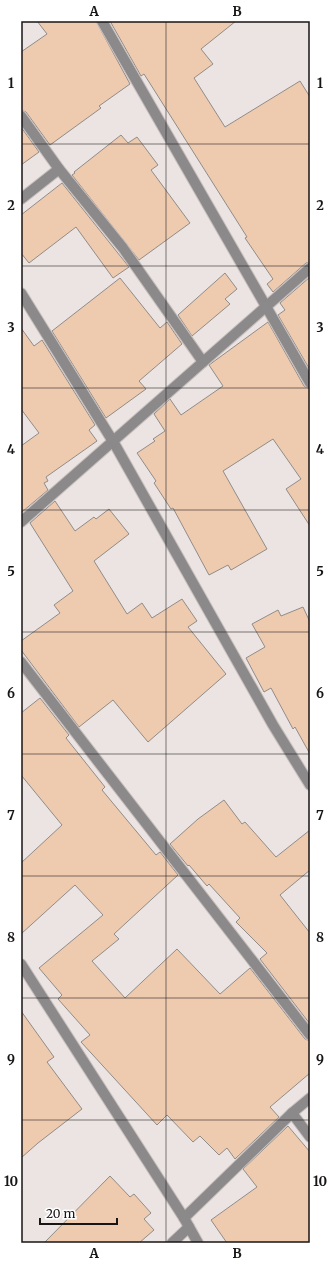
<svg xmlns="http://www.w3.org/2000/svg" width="331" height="1264" font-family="Merriweather,serif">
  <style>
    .building { fill: #eecaaf; stroke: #918c88 }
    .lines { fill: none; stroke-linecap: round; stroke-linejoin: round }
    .street-casing { stroke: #c6bfbe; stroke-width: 12 }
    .street { stroke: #8c898a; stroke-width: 10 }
    .grid { fill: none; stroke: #181515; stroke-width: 1; stroke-opacity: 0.55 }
    .neatline { fill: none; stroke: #181515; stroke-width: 1.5 }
    .grid-label { font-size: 13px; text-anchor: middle; font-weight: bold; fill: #181515 }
  </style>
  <rect width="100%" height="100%" fill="#ece4e3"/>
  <!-- building -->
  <g class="building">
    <polygon points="37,21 96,21 130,84 99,106 101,108 50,145 26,112 21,110 21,52 47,34"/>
    <polygon points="110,21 236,21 201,49 213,64 194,78 225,127 300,81 310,97 310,262 306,263 273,292 267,284 273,279 245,238 247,237 144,74 141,76"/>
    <polygon points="21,127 39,152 21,165"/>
    <polygon points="121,135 128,143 137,137 158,165 151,170 190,223 139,260 72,175 75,173 74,172"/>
    <polygon points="62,183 129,267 113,278 76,227 29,263 21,253 21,215"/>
    <polygon points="225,273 237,289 225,299 230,304 192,336 178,315"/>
    <polygon points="310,277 310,370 278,315 285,310 280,303"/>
    <polygon points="120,278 160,328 167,322 182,344 139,381 146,389 106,418 52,331"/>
    <polygon points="268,322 304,386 310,389 310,526 286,489 301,479 273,439 223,471 267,549 231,570 228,565 209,575 173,508 171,509 154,483 156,481 137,453 155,441 153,439 165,431 154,414 170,399 181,415 223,386 209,365"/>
    <polygon points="21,328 34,346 42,340 95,425 89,430 97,441 46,477 48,481 44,483 48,490 22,512 21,510 21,446 39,433 21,409"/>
    <polygon points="55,501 75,531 94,517 96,519 109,509 129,534 94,561 127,614 142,603 152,618 182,599 197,621 188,627 226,674 148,742 113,700 79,727 21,650 21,641 60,613 54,605 73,591 30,523"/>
    <polygon points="303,607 310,622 310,754 295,727 293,729 271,688 264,692 246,658 265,647 252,624 278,610 281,616"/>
    <polygon points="40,698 69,735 66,738 105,787 102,790 156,855 160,852 178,875 114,934 119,939 92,961 125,998 177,949 220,994 250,968 305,1039 310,1041 310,1073 270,1107 279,1117 235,1159 227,1148 219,1155 200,1136 193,1142 167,1115 157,1125 81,1042 90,1035 58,999 62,995 39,968 103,915 75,885 21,934 21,863 62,825 21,775 21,713"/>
    <polygon points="224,800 242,824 245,822 276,857 310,830 310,870 280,895 310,933 310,1024 260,959 267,953 236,922 240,918 209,884 207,886 189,865 188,866 170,844 198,819"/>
    <polygon points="21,1011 54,1057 47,1062 82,1109 38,1143 21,1158"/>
    <polygon points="288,1126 310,1152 310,1243 227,1243 211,1220 257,1187 243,1169"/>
    <polygon points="110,1176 130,1197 134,1194 151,1213 144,1219 154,1230 139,1243 44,1243"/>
  </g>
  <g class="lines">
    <defs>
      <g id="street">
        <polyline points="102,21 310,383"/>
        <polyline points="21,116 59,169 123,248 203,362"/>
        <polyline points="21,199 59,169"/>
        <polyline points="21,293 114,443 273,725 310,785"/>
        <polyline points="21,522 310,268"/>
        <polyline points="21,662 310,1035"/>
        <polyline points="21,964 184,1218 198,1243"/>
        <polyline points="292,1113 310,1137"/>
        <polyline points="184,1218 292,1113 310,1098"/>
        <polyline points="172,1243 189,1227"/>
      </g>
    </defs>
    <!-- street casing -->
    <use href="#street" class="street-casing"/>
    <!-- street -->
    <use href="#street" class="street"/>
  </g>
  <!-- grid -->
  <path class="grid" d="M166,21V1243M21,144H310M21,266H310M21,388H310M21,510H310M21,632H310M21,754H310M21,876H310M21,998H310M21,1120H310"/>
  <!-- border -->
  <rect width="331" height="1264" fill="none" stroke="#ffffff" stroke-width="44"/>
  <!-- scale -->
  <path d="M40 1218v6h77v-6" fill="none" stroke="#181515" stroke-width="2"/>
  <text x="46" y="1218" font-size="12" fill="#181515" stroke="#ffffff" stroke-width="3" paint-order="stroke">20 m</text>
  <rect x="22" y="22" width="287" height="1220" class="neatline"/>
  <g class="grid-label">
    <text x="94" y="16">A</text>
    <text x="237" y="16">B</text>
    <text x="11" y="88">1</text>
    <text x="320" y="88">1</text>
    <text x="11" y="210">2</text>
    <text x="320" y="210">2</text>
    <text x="11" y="332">3</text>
    <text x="320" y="332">3</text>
    <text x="11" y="454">4</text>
    <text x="320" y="454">4</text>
    <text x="11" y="576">5</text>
    <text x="320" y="576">5</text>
    <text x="11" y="698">6</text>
    <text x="320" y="698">6</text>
    <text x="11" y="820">7</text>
    <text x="320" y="820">7</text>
    <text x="11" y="942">8</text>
    <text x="320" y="942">8</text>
    <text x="11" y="1064">9</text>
    <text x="320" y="1064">9</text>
    <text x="11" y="1186">10</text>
    <text x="320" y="1186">10</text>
    <text x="94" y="1258">A</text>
    <text x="237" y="1258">B</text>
  </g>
</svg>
